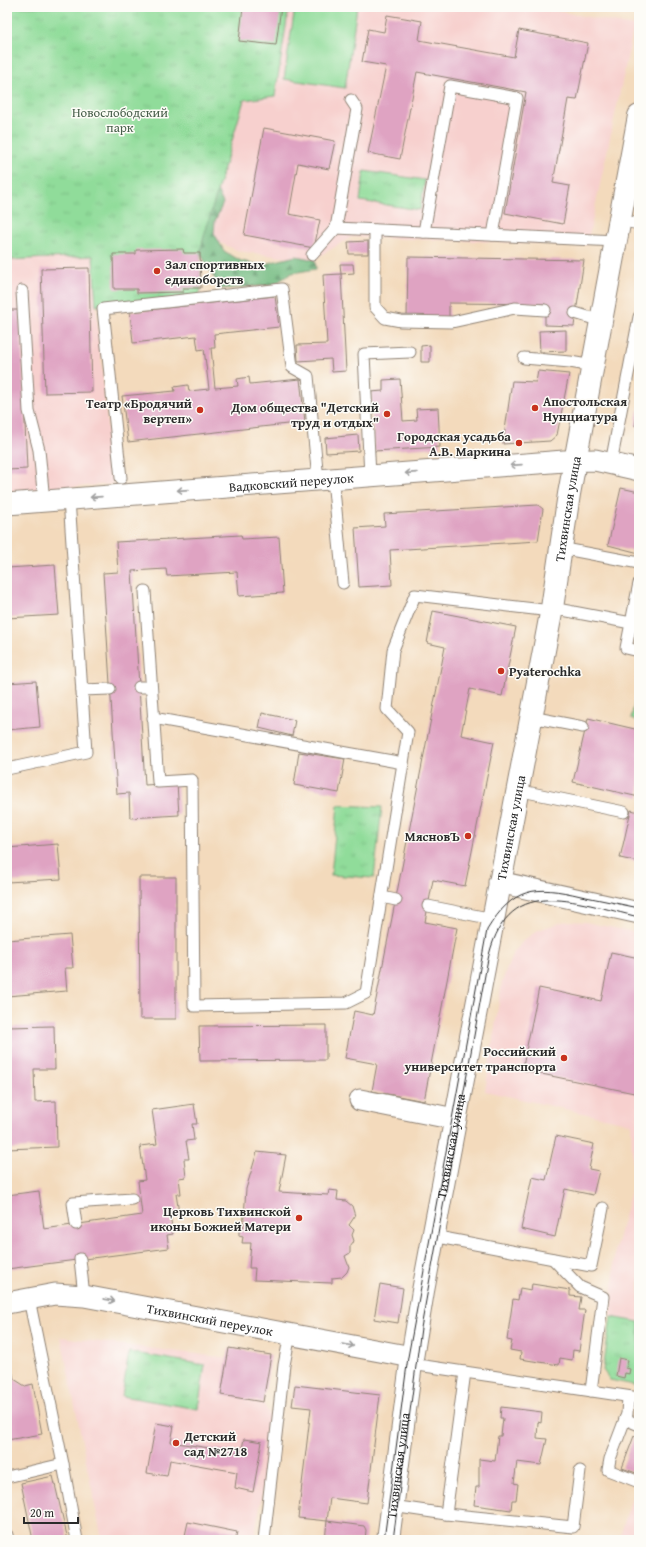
<svg xmlns="http://www.w3.org/2000/svg" width="646" height="1547" font-family="'Gentium Book Plus',serif">
  <style>
    .built { fill: #f7d0ce }
    .green { fill: #90dc9a; stroke: #5e8462 }
    .forest { fill: url(#forest-firs); stroke: #507456 }
    .park { fill: url(#park-tufts); stroke: #5e8462 }
    .building { fill: #dfa3c2 }
    .lines { fill: none; stroke-linecap: round; stroke-linejoin: round }
    .service-casing { stroke: #8f8274; stroke-width: 13 }
    .minor-casing { stroke: #8f8274; stroke-width: 23 }
    .tertiary-casing { stroke: #8f8274; stroke-width: 24 }
    .service { stroke: #fff; stroke-width: 11 }
    .minor { stroke: #fff; stroke-width: 21 }
    .tertiary { stroke: #fff; stroke-width: 22 }
    .tram { stroke: #2b2b2b; stroke-width: 1 }
    .oneway { stroke: #a0a0a0 }
    .poi-dot { fill: #c8321e; stroke: #fdfcf7; stroke-width: 1.5 }
    .labels { text-anchor: middle; dominant-baseline: central; stroke-width: 3; stroke-linejoin: round; paint-order: stroke }
    .park-label { font-size: 13px; fill: #49604c; stroke: #fdfcf7 }
    .poi-label { font-size: 13px; font-weight: bold; fill: #2b2b2b; stroke: #fdfcf7; text-anchor: end }
    .street-label { font-size: 13px; fill: #2b2b2b; stroke: #fdfcf7 }
  </style>
  <defs>
    <pattern id="forest-firs" width="22" height="20" patternUnits="userSpaceOnUse"><rect width="22" height="20" fill="#74bc82"/><path d="M5 1l3.5 6h-7zM16 11l3.5 6h-7z" fill="#5f996b"/></pattern>
    <pattern id="park-tufts" width="24" height="20" patternUnits="userSpaceOnUse"><rect width="24" height="20" fill="#90dc9a"/><path d="M3 7l-1-3M5 7V3M7 7l1-3M15 17l-1-3M17 17v-4M19 17l1-3" fill="none" stroke="#7cbd85"/></pattern>
  </defs>
  <rect width="100%" height="100%" fill="#fdfcf7"/>
  <filter id="ink" filterUnits="userSpaceOnUse"><feTurbulence type="fractalNoise" baseFrequency=".025" numOctaves="2"/><feDisplacementMap in="SourceGraphic" scale="8" xChannelSelector="R" yChannelSelector="G"/><feConvolveMatrix kernelMatrix="1 2 1 2 8 2 1 2 1" color-interpolation-filters="sRGB"/></filter>
  <filter id="wash" filterUnits="userSpaceOnUse"><feTurbulence type="fractalNoise" baseFrequency=".012" numOctaves="4" result="noise"/><feDisplacementMap in="SourceGraphic" scale="16" xChannelSelector="R" yChannelSelector="G"/><feGaussianBlur stdDeviation="0.9" result="paint"/><feColorMatrix in="noise" values="0 0 0 0 0 0 0 0 0 0 0 0 0 0 0 0 0 1.4 0 .05"/><feComposite in="paint" operator="in"/></filter>
  <g filter="url(#wash)">
    <rect width="100%" height="100%" fill="#f3dabc"/>
    <!-- built -->
    <g class="built">
      <polygon points="289,7 537,7 634,26 587,245 352,237 311,261 239,251 204,236 244,99 275,96"/>
      <polygon points="94,256 96,306 113,484 7,492 7,260"/>
      <polygon points="572,921 585,922 639,933 639,1322 611,1317 615,1251 633,1183 631,1124 485,1091 502,982 512,955 523,941 538,930 562,922"/>
      <polygon points="61,1337 227,1358 221,1395 263,1402 274,1425 254,1540 102,1540"/>
      <polygon points="632,1497 639,1500 639,1540 619,1540"/>
    </g>
    <!-- green -->
    <g class="green">
      <polygon points="295,7 357,7 345,88 284,79"/>
      <polygon points="639,680 639,721 631,719"/>
    </g>
    <!-- forest -->
    <polygon class="forest" points="217,190 223,203 215,221 214,233 224,251 241,261 260,265 296,256 315,260 316,269 292,273 273,285 220,289 197,247"/>
    <!-- park -->
    <g class="park">
      <polygon points="7,7 289,7 275,96 244,100 204,236 200,253 201,288 198,296 96,306 93,256 7,260"/>
      <polygon points="364,171 425,180 420,210 360,201"/>
      <polygon points="338,805 382,807 374,878 331,875"/>
      <polygon points="611,1317 639,1322 639,1386 610,1380 603,1370"/>
      <polygon points="129,1352 205,1365 198,1409 122,1396"/>
    </g>
    <g id="blocks">
      <!-- building -->
      <g class="building">
        <polygon points="243,7 281,7 276,45 239,41"/>
        <polygon points="387,15 422,21 419,40 514,57 519,30 588,43 577,100 568,99 553,183 570,186 563,224 505,213 526,92 417,72 400,159 368,153 386,66 362,62 368,29 384,32"/>
        <polygon points="264,128 335,141 329,169 298,163 289,214 320,220 314,248 244,235"/>
        <polygon points="368,241 368,254 349,254 348,242"/>
        <polygon points="183,249 184,253 200,253 201,288 183,288 183,292 137,293 137,289 114,289 113,254 136,254 136,250"/>
        <polygon points="408,257 584,260 574,326 545,325 545,304 449,303 449,318 407,318"/>
        <polygon points="340,264 353,264 354,273 341,274"/>
        <polygon points="89,268 92,392 45,393 41,269"/>
        <polygon points="341,274 346,371 332,372 331,359 298,361 297,345 327,344 323,275"/>
        <polygon points="275,296 279,327 214,334 215,348 211,348 215,388 238,386 237,379 249,377 250,384 300,379 305,422 128,442 122,396 175,391 174,387 188,385 189,391 209,389 204,349 198,350 196,336 133,343 130,312"/>
        <polygon points="7,310 20,310 27,469 7,470"/>
        <polygon points="566,330 566,351 540,352 539,331"/>
        <polygon points="430,345 430,362 421,362 421,346"/>
        <polygon points="538,371 569,374 557,435 550,441 503,444 512,381 536,382"/>
        <polygon points="400,379 403,421 417,420 416,409 438,408 440,447 374,451 371,392 383,391 383,380"/>
        <polygon points="638,410 639,410 639,426 635,426"/>
        <polygon points="358,435 359,451 326,453 325,438"/>
        <polygon points="621,488 639,492 639,553 608,545"/>
        <polygon points="538,505 543,509 538,541 390,550 392,585 359,587 355,528 385,526 384,514"/>
        <polygon points="241,535 242,539 279,537 283,593 239,596 237,572 167,576 166,569 132,571 145,785 177,783 179,815 130,818 129,793 117,794 103,573 118,572 116,542"/>
        <polygon points="55,565 59,615 7,618 7,568"/>
        <polygon points="433,611 516,627 502,696 470,689 461,735 494,742 465,886 433,880 425,922 457,928 424,1101 372,1091 377,1064 345,1058 354,1011 373,1015 445,647 427,643"/>
        <polygon points="36,681 40,727 7,730 7,683"/>
        <polygon points="262,713 295,720 292,736 259,728"/>
        <polygon points="588,718 639,730 639,797 573,782"/>
        <polygon points="299,752 345,759 339,793 294,785"/>
        <polygon points="631,810 639,812 639,862 620,858"/>
        <polygon points="58,844 61,879 7,882 7,848"/>
        <polygon points="139,877 176,877 176,1019 140,1019"/>
        <polygon points="70,935 73,968 65,968 67,991 7,996 7,940"/>
        <polygon points="611,952 639,958 639,1094 522,1070 539,988 601,1001"/>
        <polygon points="326,1025 326,1060 200,1061 199,1026"/>
        <polygon points="54,1026 55,1069 34,1069 35,1102 56,1101 57,1147 7,1149 7,1027"/>
        <polygon points="194,1104 197,1124 192,1124 194,1140 186,1141 189,1159 184,1159 186,1177 179,1178 181,1194 176,1194 179,1213 170,1214 173,1234 167,1235 169,1248 7,1269 7,1195 39,1191 44,1229 142,1215 138,1181 145,1180 140,1146 157,1144 152,1110"/>
        <polygon points="556,1136 594,1144 589,1169 599,1171 593,1195 565,1189 555,1237 521,1229 532,1177 546,1180"/>
        <polygon points="257,1152 286,1155 279,1192 328,1195 329,1190 338,1191 337,1200 346,1201 352,1206 355,1216 349,1225 354,1230 352,1235 354,1241 350,1246 350,1253 345,1256 349,1267 347,1272 342,1277 332,1278 332,1283 254,1280 255,1268 249,1268 251,1243 242,1243 243,1237 239,1236 239,1229 243,1229 246,1189"/>
        <polygon points="380,1284 403,1288 398,1323 374,1319"/>
        <polygon points="532,1284 570,1290 570,1296 581,1297 579,1310 585,1310 579,1351 573,1350 572,1360 560,1358 559,1365 520,1359 521,1352 510,1350 512,1341 507,1340 513,1299 518,1300 520,1288 531,1290"/>
        <polygon points="229,1348 271,1355 263,1402 221,1395"/>
        <polygon points="7,1353 8,1353 14,1379 25,1386 33,1384 42,1434 7,1440"/>
        <polygon points="619,1358 628,1360 626,1368 630,1369 629,1374 625,1373 624,1378 616,1376"/>
        <polygon points="295,1385 380,1395 367,1503 330,1498 327,1521 364,1526 366,1530 365,1540 325,1540 327,1521 298,1518 311,1408 292,1406"/>
        <polygon points="501,1407 542,1412 541,1423 538,1422 537,1438 547,1439 541,1465 517,1462 514,1483 518,1484 516,1500 512,1500 511,1510 474,1505 476,1487 479,1487 479,1459 495,1461 498,1436 501,1436 503,1418 500,1418"/>
        <polygon points="156,1423 174,1426 171,1442 241,1453 244,1439 262,1442 253,1492 235,1488 237,1472 170,1460 167,1476 147,1473"/>
        <polygon points="634,1436 639,1438 639,1474 622,1468"/>
        <polygon points="53,1476 68,1540 33,1540 21,1483"/>
        <polygon points="188,1522 237,1532 235,1540 184,1540"/>
      </g>
    </g>
  </g>
  <g filter="url(#ink)">
    <use href="#blocks" fill-opacity="0" stroke="#8f8274" stroke-width="1"/>
    <g class="lines">
      <defs>
        <g id="service">
          <polyline points="619,220 639,224"/>
          <polyline points="336,228 357,109 351,100"/>
          <polyline points="375,230 375,307 385,318 401,321 452,322 515,308 545,310"/>
          <polyline points="424,232 450,86 517,98 493,235"/>
          <polyline points="312,255 336,228 617,241"/>
          <polyline points="22,291 29,411 39,450 44,501"/>
          <polyline points="575,313 601,321"/>
          <polyline points="524,358 570,362 593,366"/>
          <polyline points="611,463 639,317"/>
          <polyline points="370,476 364,354 410,352"/>
          <polyline points="121,478 103,309 282,289 292,367 308,376 318,480"/>
          <polyline points="333,479 343,583"/>
          <polyline points="560,548 639,563"/>
          <polyline points="145,591 158,782 192,780 194,1006 346,1003 366,993 408,732 387,709 393,650 415,595 551,611"/>
          <polyline points="552,608 631,623 639,583"/>
          <polyline points="631,623 626,648 639,651"/>
          <polyline points="139,687 151,687"/>
          <polyline points="82,690 110,689"/>
          <polyline points="531,717 583,727"/>
          <polyline points="153,718 403,763"/>
          <polyline points="7,769 86,752 69,499"/>
          <polyline points="517,790 624,812"/>
          <polyline points="382,897 396,900"/>
          <polyline points="428,906 493,919"/>
          <polyline points="76,1224 73,1203 132,1199"/>
          <polyline points="433,1236 591,1266 603,1208"/>
          <polyline points="80,1259 84,1296"/>
          <polyline points="553,1259 580,1287 603,1297 591,1391"/>
          <polyline points="411,1364 639,1398"/>
          <polyline points="628,1397 627,1414 610,1459 608,1470 639,1482"/>
          <polyline points="625,1419 639,1425"/>
          <polyline points="63,1464 77,1540"/>
          <polyline points="7,1477 63,1464 29,1299"/>
          <polyline points="392,1506 446,1514 573,1527 580,1471"/>
          <polyline points="446,1514 465,1372"/>
          <polyline points="7,1535 8,1540"/>
          <polyline points="264,1540 284,1365 290,1334"/>
        </g>
        <g id="minor">
          <path id="s1" d="M7,504L564,461L595,460L639,470"/>
          <polyline points="499,882 639,913"/>
          <polyline points="360,1100 455,1119"/>
          <path id="s2" d="M7,1303L55,1294L84,1296L412,1357"/>
        </g>
        <g id="tertiary">
          <path id="s3" d="M388,1540L411,1364L423,1291L552,608L569,494L639,116"/>
        </g>
      </defs>
      <!-- service casing -->
      <use href="#service" class="service-casing"/>
      <!-- minor casing -->
      <use href="#minor" class="minor-casing"/>
      <!-- tertiary casing -->
      <use href="#tertiary" class="tertiary-casing"/>
      <!-- service -->
      <use href="#service" class="service"/>
      <!-- minor -->
      <use href="#minor" class="minor"/>
      <!-- tertiary -->
      <use href="#tertiary" class="tertiary"/>
      <!-- tram -->
      <g class="tram">
        <path d="M384,1540L408,1357L487,930C513,887 535,885 581,896C601,900 620,904 639,908"/>
        <path d="M393,1540L421,1328L487,964C505,871 573,902 639,917"/>
      </g>
    </g>
    <!-- one-way arrows -->
    <defs><path id="oneway-shaft" d="M-6 0H5M1.5-3L5.5 0L1.5 3" fill="none" stroke-width="1.6" stroke-linecap="round" stroke-linejoin="round"/></defs>
    <g class="oneway">
      <use href="#oneway-shaft" transform="translate(516 465) rotate(176)"/>
      <use href="#oneway-shaft" transform="translate(411 473) rotate(176)"/>
      <use href="#oneway-shaft" transform="translate(183 490) rotate(176)"/>
      <use href="#oneway-shaft" transform="translate(96 497) rotate(176)"/>
      <use href="#oneway-shaft" transform="translate(109 1300) rotate(11)"/>
      <use href="#oneway-shaft" transform="translate(348 1345) rotate(11)"/>
    </g>
  </g>
  <!-- markers -->
  <g class="poi-dot">
    <circle cx="157" cy="271" r="4"/>
    <circle cx="535" cy="408" r="4"/>
    <circle cx="200" cy="410" r="4"/>
    <circle cx="387" cy="414" r="4"/>
    <circle cx="519" cy="443" r="4"/>
    <circle cx="501" cy="671" r="4"/>
    <circle cx="468" cy="836" r="4"/>
    <circle cx="564" cy="1058" r="4"/>
    <circle cx="299" cy="1218" r="4"/>
    <circle cx="176" cy="1443" r="4"/>
  </g>
  <g class="labels">
    <!-- park labels -->
    <g class="park-label">
      <text x="120" y="112">Новослободский<tspan x="120" dy="15">парк</tspan></text>
    </g>
    <!-- poi labels -->
    <g class="poi-label">
      <text x="165" y="264" text-anchor="start">Зал спортивных<tspan x="165" dy="15">единоборств</tspan></text>
      <text x="543" y="401" text-anchor="start">Апостольская<tspan x="543" dy="15">Нунциатура</tspan></text>
      <text x="192" y="403">Театр «Бродячий<tspan x="192" dy="15">вертеп»</tspan></text>
      <text x="379" y="407">Дом общества "Детский<tspan x="379" dy="15">труд и отдых"</tspan></text>
      <text x="511" y="436">Городская усадьба<tspan x="511" dy="15">А.В. Маркина</tspan></text>
      <text x="509" y="671" text-anchor="start">Pyaterochka</text>
      <text x="460" y="836">МясновЪ</text>
      <text x="556" y="1051">Российский<tspan x="556" dy="15">университет транспорта</tspan></text>
      <text x="291" y="1211">Церковь Тихвинской<tspan x="291" dy="15">иконы Божией Матери</tspan></text>
      <text x="184" y="1436" text-anchor="start">Детский<tspan x="184" dy="15">сад №2718</tspan></text>
    </g>
    <!-- street labels -->
    <g class="street-label">
      <text stroke="none"><textPath href="#s1" startOffset="285">Вадковский переулок</textPath></text>
      <text stroke="none"><textPath href="#s3" startOffset="1047">Тихвинская улица</textPath></text>
      <text stroke="none"><textPath href="#s3" startOffset="723">Тихвинская улица</textPath></text>
      <text stroke="none"><textPath href="#s3" startOffset="399">Тихвинская улица</textPath></text>
      <text stroke="none"><textPath href="#s2" startOffset="206">Тихвинский переулок</textPath></text>
      <text stroke="none"><textPath href="#s3" startOffset="75">Тихвинская улица</textPath></text>
    </g>
  </g>
  <!-- margin -->
  <rect width="646" height="1547" fill="none" stroke="#fdfcf7" stroke-width="24"/>
  <!-- scale -->
  <path d="M24 1517v6h54v-6" fill="none" stroke="#2b2b2b" stroke-width="2"/>
  <text x="30" y="1517" font-size="12" fill="#2b2b2b" stroke="#fdfcf7" stroke-width="3" paint-order="stroke">20 m</text>
</svg>
